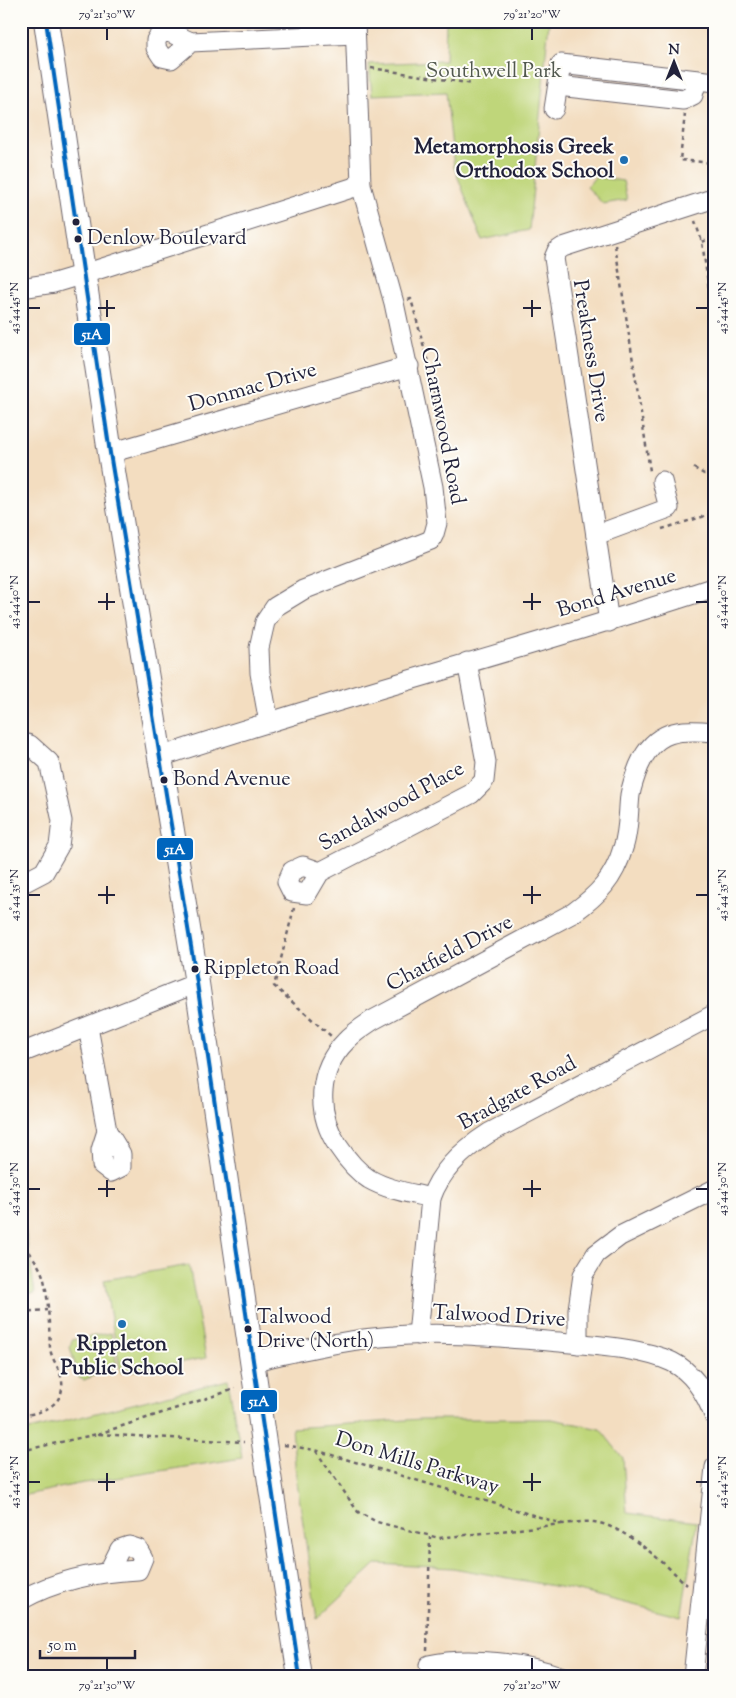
<svg xmlns="http://www.w3.org/2000/svg" width="736" height="1698" font-family="'Sorts Mill Goudy',serif">
  <style>
    .green { fill: #bfd67a; stroke: #707c5a }
    .lines { fill: none; stroke-linecap: round; stroke-linejoin: round }
    .minor-casing { stroke: #6b636a; stroke-width: 21 }
    .major-casing { stroke: #6b636a; stroke-width: 26 }
    .path { stroke: #6b636a; stroke-width: 2.5; stroke-dasharray: 4 4; stroke-linecap: butt }
    .minor { stroke: #fff; stroke-width: 19 }
    .major { stroke: #fff; stroke-width: 24 }
    .bus-1-casing { stroke: #fdfcf7; stroke-width: 8 }
    .bus-1 { stroke: #0065bd; stroke-width: 4 }
    .ticks { fill: none; stroke: #22223b; stroke-width: 2 }
    .poi-dot { fill: #1f6fb2; stroke: #fdfcf7; stroke-width: 2 }
    .bus-dot { fill: #22223b; stroke: #fdfcf7; stroke-width: 2 }
    .labels { text-anchor: middle; dominant-baseline: central; stroke-width: 4; stroke-linejoin: round; paint-order: stroke }
    .bus-label { font-size: 20px; fill: #22223b; stroke: #fdfcf7; text-anchor: start }
    .park-label { font-size: 21px; fill: #51584e; stroke: #fdfcf7 }
    .poi-label { font-size: 21px; font-weight: bold; fill: #22223b; stroke: #fdfcf7; text-anchor: end }
    .street-label { font-size: 21px; fill: #22223b; stroke: #fdfcf7 }
    .line-badge { stroke: #fdfcf7; stroke-width: 2 }
    .badge-label { font-size: 14px; text-anchor: middle; font-weight: bold; fill: #fff }
    .neatline { fill: none; stroke: #22223b; stroke-width: 2 }
    .ticks-label { font-size: 12px; text-anchor: middle; fill: #22223b }
  </style>
  <rect width="100%" height="100%" fill="#fdfcf7"/>
  <filter id="ink" filterUnits="userSpaceOnUse"><feTurbulence type="fractalNoise" baseFrequency=".02" numOctaves="2"/><feDisplacementMap in="SourceGraphic" scale="10" xChannelSelector="R" yChannelSelector="G"/><feConvolveMatrix kernelMatrix="1 2 1 2 8 2 1 2 1" color-interpolation-filters="sRGB"/></filter>
  <filter id="wash" filterUnits="userSpaceOnUse"><feTurbulence type="fractalNoise" baseFrequency=".0096" numOctaves="4" result="noise"/><feDisplacementMap in="SourceGraphic" scale="20" xChannelSelector="R" yChannelSelector="G"/><feGaussianBlur stdDeviation="1.12" result="paint"/><feColorMatrix in="noise" values="0 0 0 0 0 0 0 0 0 0 0 0 0 0 0 0 0 1.4 0 .05"/><feComposite in="paint" operator="in"/></filter>
  <g filter="url(#wash)">
    <rect width="100%" height="100%" fill="#f3ddc0"/>
    <!-- green -->
    <g class="green">
      <polygon points="446,21 549,21 529,230 482,240 454,167 446,92 372,95 369,64 445,61"/>
      <polygon points="595,177 623,181 627,200 603,204 587,187"/>
      <polygon points="21,1202 35,1293 21,1295"/>
      <polygon points="189,1265 206,1358 121,1373 104,1280"/>
      <polygon points="111,1333 117,1366 84,1380 79,1378 70,1347 72,1340"/>
      <polygon points="228,1380 242,1458 78,1484 21,1496 21,1432"/>
      <polygon points="421,1419 552,1419 600,1429 623,1458 627,1513 697,1522 681,1617 570,1589 453,1568 376,1564 317,1619 296,1476 292,1428"/>
      <polygon points="715,1615 715,1677 706,1677"/>
    </g>
  </g>
  <g filter="url(#ink)">
    <g class="lines">
      <defs>
        <g id="minor">
          <polyline points="191,42 171,59 162,57 156,48 156,40 161,33 169,32 191,42 354,34"/>
          <polyline points="558,86 683,100 693,95 697,80"/>
          <polyline points="554,109 561,64 715,82"/>
          <polyline points="21,288 54,283 84,274 361,185"/>
          <polyline points="110,453 409,366"/>
          <polyline points="596,535 669,508 662,481"/>
          <polyline points="609,622 554,258 557,251 563,247 715,198"/>
          <polyline points="269,723 260,673 259,648 265,622 275,607 303,590 431,540 434,534 437,523 433,487 394,303 361,185 355,21"/>
          <polyline points="21,742 30,745 49,762 62,821 59,846 44,872 21,884"/>
          <path d="M160,757C343,696 531,648 715,587"/>
          <polyline points="320,872 307,894 292,892 287,882 292,871 303,866 320,872 471,794 484,781 486,762 467,662"/>
          <polyline points="88,1027 107,1131 101,1150 102,1165 111,1172 121,1167 121,1154 107,1131"/>
          <polyline points="21,1053 197,983"/>
          <path d="M431,1198C410,1193 388,1190 369,1179C356,1171 346,1158 338,1146C316,1113 317,1070 346,1041C353,1033 364,1026 373,1020L573,913C598,895 614,879 623,848C629,832 628,812 630,795C632,784 635,776 639,766C655,729 679,729 715,732"/>
          <path d="M418,1335L431,1198C441,1169 464,1149 489,1133L715,1014"/>
          <polyline points="578,1344 578,1309 583,1275 596,1254 620,1236 715,1189"/>
          <path d="M253,1361C299,1351 347,1339 394,1336C450,1331 505,1338 560,1342C593,1345 643,1348 672,1362C694,1373 707,1396 715,1418"/>
          <path d="M21,1600C56,1580 97,1572 138,1570L143,1558L138,1549L129,1546L120,1549L109,1571"/>
          <path d="M429,1665C467,1656 526,1663 563,1677"/>
          <polyline points="693,1677 715,1467"/>
        </g>
        <polyline id="major" points="46,21 110,453 197,983 264,1443 300,1677"/>
      </defs>
      <!-- minor casing -->
      <use href="#minor" class="minor-casing"/>
      <!-- major casing -->
      <use href="#major" class="major-casing"/>
      <!-- path -->
      <g class="path">
        <polyline points="371,68 473,84"/>
        <polyline points="685,114 680,160 713,163"/>
        <polyline points="695,221 702,242 715,330"/>
        <polyline points="702,242 715,237"/>
        <polyline points="615,245 650,471"/>
        <polyline points="408,300 411,299 432,377 439,443"/>
        <polyline points="694,468 704,474 715,473"/>
        <polyline points="662,529 715,513"/>
        <polyline points="294,908 274,986 331,1036"/>
        <path d="M21,1238C27,1250 36,1260 41,1271C49,1288 49,1329 50,1348C51,1357 57,1365 60,1373C70,1402 45,1414 21,1415"/>
        <polyline points="21,1312 47,1310"/>
        <polyline points="98,1434 235,1389"/>
        <path d="M284,1445L315,1450L563,1524C573,1523 584,1521 594,1522C625,1526 665,1564 687,1585"/>
        <polyline points="21,1451 97,1434 244,1442"/>
        <polyline points="316,1451 358,1512 377,1522 439,1538 562,1524"/>
        <polyline points="427,1651 430,1537"/>
      </g>
      <!-- minor -->
      <use href="#minor" class="minor"/>
      <!-- major -->
      <use href="#major" class="major"/>
      <defs>
        <polyline id="bus-1" points="46,21 110,453 197,983 300,1677"/>
      </defs>
      <!-- bus-1 casing -->
      <use href="#bus-1" class="bus-1-casing"/>
      <!-- bus-1 -->
      <use href="#bus-1" class="bus-1"/>
    </g>
  </g>
  <!-- ticks -->
  <path class="ticks" d="M107,28V40M532,28V40M107,300V317M532,300V317M28,308H40M98,308H115M523,308H541M696,308H708M107,593V610M532,593V610M28,602H40M98,602H115M523,602H541M696,602H708M107,886V904M532,886V904M28,895H40M98,895H115M523,895H541M696,895H708M107,1180V1197M532,1180V1197M28,1189H40M98,1189H115M523,1189H541M696,1189H708M107,1473V1491M532,1473V1491M28,1482H40M98,1482H115M523,1482H541M696,1482H708M107,1658V1670M532,1658V1670"/>
  <!-- markers -->
  <g class="poi-dot">
    <circle cx="624" cy="160" r="5"/>
    <circle cx="122" cy="1324" r="5"/>
  </g>
  <g class="bus-dot">
    <circle cx="76" cy="222" r="4.5"/>
    <circle cx="78" cy="239" r="4.5"/>
    <circle cx="164" cy="780" r="4.5"/>
    <circle cx="195" cy="969" r="4.5"/>
    <circle cx="248" cy="1329" r="4.5"/>
  </g>
  <g class="labels">
    <!-- bus labels -->
    <g class="bus-label">
      <text x="87" y="239">Denlow Boulevard</text>
      <text x="173" y="780">Bond Avenue</text>
      <text x="204" y="969">Rippleton Road</text>
      <text x="257" y="1318">Talwood<tspan x="257" dy="24">Drive (North)</tspan></text>
    </g>
    <!-- park labels -->
    <g class="park-label">
      <text x="494" y="72">Southwell Park</text>
    </g>
    <!-- poi labels -->
    <g class="poi-label">
      <text x="614" y="148">Metamorphosis Greek<tspan x="614" dy="24">Orthodox School</tspan></text>
      <text x="122" y="1345" text-anchor="middle">Rippleton<tspan x="122" dy="24">Public School</tspan></text>
    </g>
    <!-- street labels -->
    <g class="street-label">
      <text transform="translate(590 351) rotate(81)">Preakness Drive</text>
      <text transform="translate(253 388) rotate(-16)">Donmac Drive</text>
      <text transform="translate(442 426) rotate(79)">Charnwood Road</text>
      <text transform="translate(617 594) rotate(-17)">Bond Avenue</text>
      <text transform="translate(392 807) rotate(-29)">Sandalwood Place</text>
      <text transform="translate(450 954) rotate(-28)">Chatfield Drive</text>
      <text transform="translate(518 1094) rotate(-29)">Bradgate Road</text>
      <text transform="translate(499 1317) rotate(3)">Talwood Drive</text>
      <text transform="translate(417 1464) rotate(17)">Don Mills Parkway</text>
    </g>
  </g>
  <g class="line-badge">
    <rect x="73" y="322" width="38" height="24" rx="5" fill="#0065bd"/>
    <rect x="156" y="837" width="38" height="24" rx="5" fill="#0065bd"/>
    <rect x="240" y="1389" width="38" height="24" rx="5" fill="#0065bd"/>
  </g>
  <g class="badge-label">
    <text x="92" y="339">51A</text>
    <text x="175" y="854">51A</text>
    <text x="259" y="1406">51A</text>
  </g>
  <!-- margin -->
  <rect width="736" height="1698" fill="none" stroke="#fdfcf7" stroke-width="55"/>
  <!-- north arrow -->
  <g transform="translate(674 62)" stroke="#fdfcf7" stroke-width="4" paint-order="stroke">
  <path d="M0-4L9 19L0 12L-9 19Z" fill="#22223b"/>
  <text y="-8" font-size="14" font-weight="bold" text-anchor="middle" fill="#22223b">N</text>
  </g>
  <!-- scale -->
  <path d="M40 1650v8h95v-8" fill="none" stroke="#22223b" stroke-width="2.5"/>
  <text x="48" y="1650" font-size="15" fill="#22223b" stroke="#fdfcf7" stroke-width="4" paint-order="stroke">50 m</text>
  <rect x="28" y="28" width="680" height="1642" class="neatline"/>
  <g class="ticks-label">
    <text x="107" y="18">79°21'30"W</text>
    <text x="532" y="18">79°21'20"W</text>
    <text transform="translate(14 308) rotate(-90)" y="4">43°44'45"N</text>
    <text transform="translate(722 308) rotate(-90)" y="4">43°44'45"N</text>
    <text transform="translate(14 602) rotate(-90)" y="4">43°44'40"N</text>
    <text transform="translate(722 602) rotate(-90)" y="4">43°44'40"N</text>
    <text transform="translate(14 895) rotate(-90)" y="4">43°44'35"N</text>
    <text transform="translate(722 895) rotate(-90)" y="4">43°44'35"N</text>
    <text transform="translate(14 1189) rotate(-90)" y="4">43°44'30"N</text>
    <text transform="translate(722 1189) rotate(-90)" y="4">43°44'30"N</text>
    <text transform="translate(14 1482) rotate(-90)" y="4">43°44'25"N</text>
    <text transform="translate(722 1482) rotate(-90)" y="4">43°44'25"N</text>
    <text x="107" y="1689">79°21'30"W</text>
    <text x="532" y="1689">79°21'20"W</text>
  </g>
</svg>
